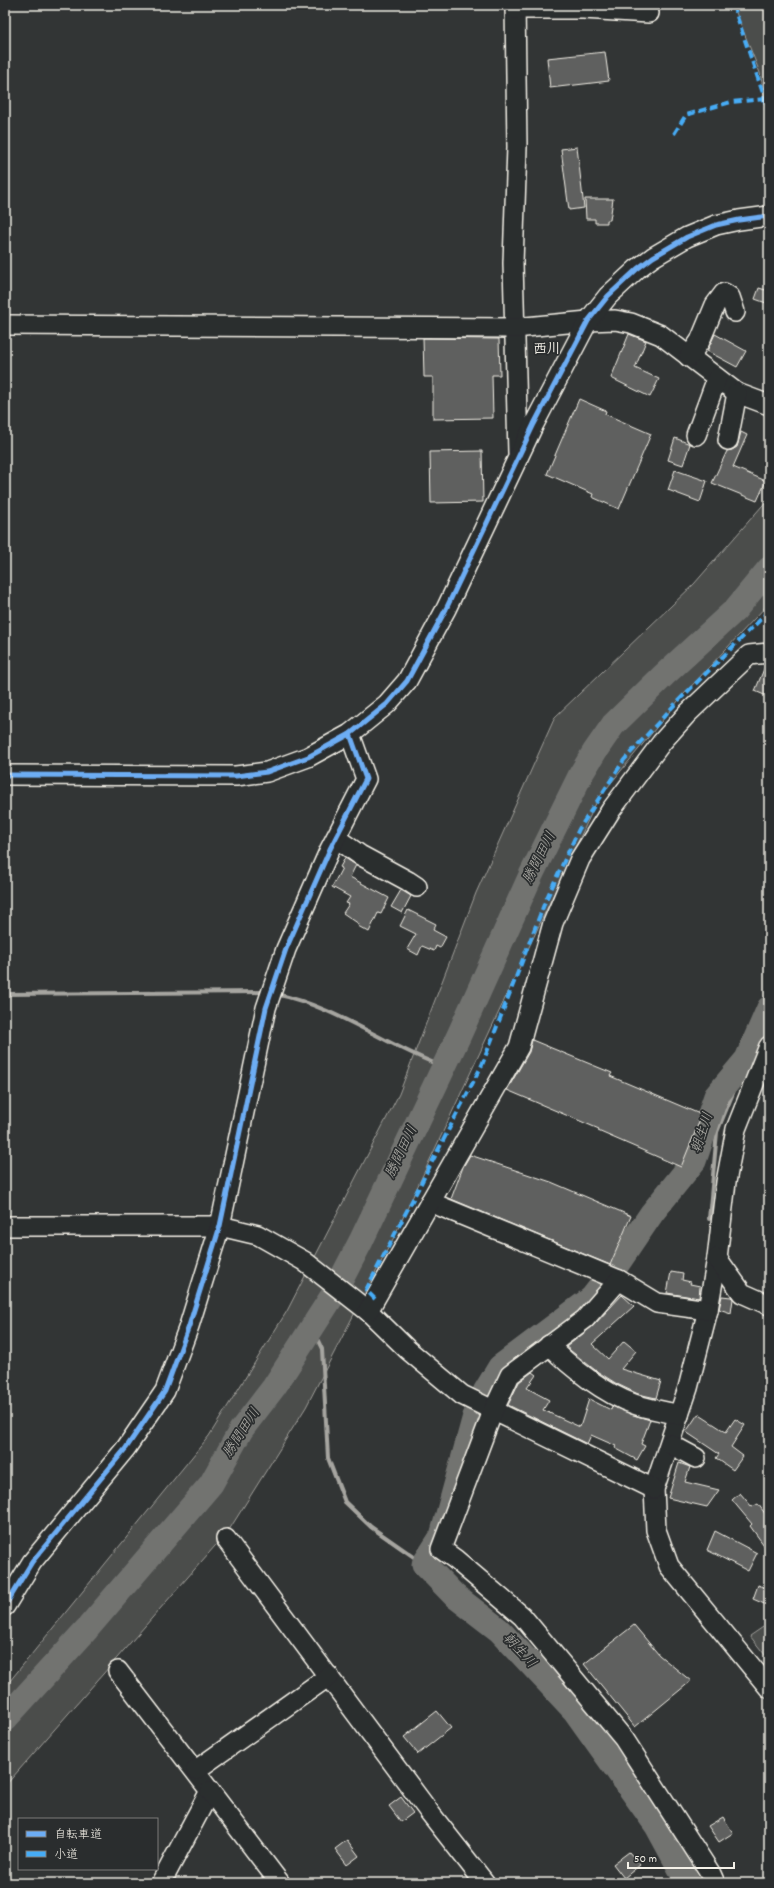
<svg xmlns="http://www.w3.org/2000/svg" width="774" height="1888" font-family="Dekko,'Klee One',sans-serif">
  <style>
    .green { fill: #4b4d4c; stroke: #a09f9a }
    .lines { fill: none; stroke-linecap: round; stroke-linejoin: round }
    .stream { stroke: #a6a5a0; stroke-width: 4 }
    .river { stroke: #727370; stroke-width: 25 }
    .building { fill: #5f605f; stroke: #f4f1e8 }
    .minor-casing { stroke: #f4f1e8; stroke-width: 22 }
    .minor { stroke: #2a2d2e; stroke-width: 19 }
    .quiet { stroke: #46acf6; stroke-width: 4; stroke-dasharray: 8 4; stroke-linecap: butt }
    .cycleway-casing { stroke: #2a2d2e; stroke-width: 8 }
    .cycleway { stroke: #6dadf4; stroke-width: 5 }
    .labels { text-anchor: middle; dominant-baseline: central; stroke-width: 3.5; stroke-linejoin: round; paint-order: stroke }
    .neighbourhood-label { font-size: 14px; font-weight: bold; fill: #f4f1e8; stroke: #2a2d2e }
    .water-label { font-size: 14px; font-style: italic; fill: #b3b2ac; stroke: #2a2d2e }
  </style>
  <rect width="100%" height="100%" fill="#323535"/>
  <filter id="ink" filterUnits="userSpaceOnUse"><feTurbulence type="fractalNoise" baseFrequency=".025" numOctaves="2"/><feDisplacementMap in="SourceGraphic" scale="8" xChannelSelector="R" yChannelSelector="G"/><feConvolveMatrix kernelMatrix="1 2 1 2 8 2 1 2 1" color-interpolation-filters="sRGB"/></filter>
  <g filter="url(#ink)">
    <!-- green -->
    <g class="green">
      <polygon points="733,5 769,5 769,117 760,73"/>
      <polygon points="769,498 769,603 683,695 598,799 394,1237 306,1407 229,1530 5,1786 5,1687 209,1436 287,1311 399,1094 476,893 555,717 694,584"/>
      <polygon points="769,1623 769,1660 750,1636"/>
    </g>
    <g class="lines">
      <!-- stream -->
      <g class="stream">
        <polyline points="5,994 266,992"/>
        <path d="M275,994C336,1006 386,1046 444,1067"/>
        <polyline points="709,1219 717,1132 747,1059"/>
        <polyline points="312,1328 322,1349 328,1458 345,1502 371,1527 424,1564"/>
      </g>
      <!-- river -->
      <g class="river">
        <polyline points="612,1272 652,1213 694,1161 716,1096 747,1059 769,1008"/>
        <polyline points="485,1392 500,1367 592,1298 606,1280"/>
        <polyline points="475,1416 442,1536 424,1564 455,1596 499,1630 575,1711 657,1826 688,1883"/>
        <polyline points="5,1719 87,1629 211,1484 241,1430 274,1387 333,1295 361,1241 460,1033 531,875 581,774 595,751 613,725 664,675 735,610 769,569"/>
      </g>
    </g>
    <!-- building -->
    <g class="building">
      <polygon points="605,52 609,81 550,88 547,58"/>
      <polygon points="577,147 584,208 569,210 561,149"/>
      <polygon points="585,199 613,199 610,220 607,220 607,223 595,223 595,219 586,219"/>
      <polygon points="759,288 769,291 769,304 755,299"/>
      <polygon points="629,334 646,341 635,368 659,379 650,397 611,378"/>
      <polygon points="715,334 746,351 737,367 707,351"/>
      <polygon points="423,338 499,339 500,375 492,375 493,418 433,419 433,377 424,377"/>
      <polygon points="579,399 606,411 605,414 651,434 619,509 592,497 593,494 547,474"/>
      <polygon points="741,432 747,435 733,467 766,481 757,501 712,483 727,451 732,450 737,447"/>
      <polygon points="675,438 690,444 683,465 668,460"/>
      <polygon points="482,451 483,502 431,503 430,452"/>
      <polygon points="675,470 707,481 700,502 668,490"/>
      <polygon points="766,664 769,664 769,697 755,691"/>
      <polygon points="345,858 356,865 350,877 389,898 381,914 378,913 369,932 358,926 359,924 343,913 349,904 346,903 350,897 332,887 342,868 340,867"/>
      <polygon points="401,890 411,896 402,913 391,907"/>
      <polygon points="408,910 436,924 433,930 446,937 440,948 436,946 434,951 422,946 418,955 407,949 416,934 400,926"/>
      <polygon points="532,1040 612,1073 610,1076 702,1115 681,1167 598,1131 599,1129 507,1090 529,1052"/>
      <polygon points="470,1155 551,1182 631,1216 610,1265 451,1199 463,1167"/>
      <polygon points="671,1272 683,1274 682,1280 691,1282 690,1284 700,1286 699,1298 667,1293"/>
      <polygon points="622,1295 634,1306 592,1344 608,1359 624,1341 636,1351 621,1369 661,1381 656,1398 638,1394 617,1384 595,1370 566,1347 593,1326"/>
      <polygon points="722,1296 731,1297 733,1299 731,1313 719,1309"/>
      <polygon points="532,1372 536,1375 527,1388 549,1400 543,1410 580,1427 589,1399 611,1410 612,1406 631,1414 650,1420 641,1444 645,1446 637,1460 615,1448 616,1446 591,1435 587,1444 508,1405 519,1382"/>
      <polygon points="698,1414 726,1432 735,1419 745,1425 731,1447 743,1456 733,1470 716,1458 719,1454 686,1432"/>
      <polygon points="679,1463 690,1467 685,1482 719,1490 707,1507 668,1498"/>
      <polygon points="740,1493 752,1507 758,1504 769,1519 769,1552 750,1526 752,1524 732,1500"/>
      <polygon points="715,1531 757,1553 748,1571 707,1550"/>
      <polygon points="758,1585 769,1589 769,1606 753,1599"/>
      <polygon points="634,1625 659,1655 691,1681 635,1727 584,1664"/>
      <polygon points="437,1711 451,1728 418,1754 404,1737"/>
      <polygon points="401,1797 413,1813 401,1822 389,1806"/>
      <polygon points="723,1817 733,1833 719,1842 708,1826"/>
      <polygon points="347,1840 359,1856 347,1865 335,1849"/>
      <polygon points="629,1852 640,1865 624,1878 613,1864"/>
    </g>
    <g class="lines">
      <defs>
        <g id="minor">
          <polyline points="515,5 517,147 513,263 518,453"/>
          <polyline points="515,9 583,9 649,13"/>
          <polyline points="5,325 515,328 588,321 615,320 631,323 661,335 737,393 769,405"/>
          <polyline points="689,357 700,341 715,305 724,293 730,297 735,312"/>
          <polyline points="696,435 717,378"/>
          <polyline points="728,440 737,393"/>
          <polyline points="5,775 236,776 267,772 308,757 350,734 387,704 407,681 446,609 534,424 588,321 608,296 637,269 653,257 687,237 716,225 739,220 769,216"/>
          <polyline points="336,838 360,855 408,881 417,887"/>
          <polyline points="769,1046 736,1129 726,1182 717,1258 708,1310 688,1388 654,1489 656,1530 669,1566 769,1688"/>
          <polyline points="430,1202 619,1280"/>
          <polyline points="5,1226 220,1226 258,1235 304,1261 368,1311 408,1350 462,1395 654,1489"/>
          <polyline points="717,1258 742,1293 769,1305"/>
          <polyline points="708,1310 657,1303 619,1280 585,1319 510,1375 493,1411 441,1549 455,1559 522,1616 624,1739 711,1874 715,1883"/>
          <polyline points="368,1311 519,1047 553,923 580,859 611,810 662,742 688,713 749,655 769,653"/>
          <path d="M549,1345C570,1367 605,1394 634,1404C649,1409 664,1411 679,1415"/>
          <polyline points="670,1444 696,1458"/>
          <polyline points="226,1539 430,1813 485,1883"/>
          <polyline points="5,1606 32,1562 126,1448 165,1391 189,1326 220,1226 266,1008 286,949 330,849 366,779 350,734"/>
          <polyline points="118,1671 210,1791 161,1883"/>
          <polyline points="196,1770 329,1676"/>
          <polyline points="210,1791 280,1883"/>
        </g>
      </defs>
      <!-- minor casing -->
      <use href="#minor" class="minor-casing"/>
      <!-- minor -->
      <use href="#minor" class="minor"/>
      <!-- quiet -->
      <g class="quiet">
        <polyline points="733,5 765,99 769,122"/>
        <polyline points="674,134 686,115 731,102 765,99"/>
        <polyline points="375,1299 366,1290 482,1065 545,902 579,829 624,760 678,701 769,611"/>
      </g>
      <defs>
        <g id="cycleway">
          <polyline points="5,775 236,776 267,772 308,757 350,734 387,704 407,681 446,609 534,424 588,321 608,296 637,269 653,257 687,237 716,225 739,220 769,216"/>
          <polyline points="5,1606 32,1562 126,1448 165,1391 189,1326 220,1226 266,1008 286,949 330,849 366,779 350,734"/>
        </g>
      </defs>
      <!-- cycleway casing -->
      <use href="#cycleway" class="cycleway-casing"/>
      <!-- cycleway -->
      <use href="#cycleway" class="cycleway"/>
    </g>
  </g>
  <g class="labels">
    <!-- neighbourhood labels -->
    <g class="neighbourhood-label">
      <text x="547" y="350">西川</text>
    </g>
    <!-- water labels -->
    <g class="water-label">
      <text transform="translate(540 858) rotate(-63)">勝間田川</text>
      <text transform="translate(703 1133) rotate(-72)">朝生川</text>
      <text transform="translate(402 1152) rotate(-64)">勝間田川</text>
      <text transform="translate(242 1433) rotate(-57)">勝間田川</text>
      <text transform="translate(519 1651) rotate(47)">朝生川</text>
    </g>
  </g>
  <!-- margin -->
  <rect width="774" height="1888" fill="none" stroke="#2a2d2e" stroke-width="20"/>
  <rect x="10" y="10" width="754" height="1868" fill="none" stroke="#f4f1e8" stroke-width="1.5" filter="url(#ink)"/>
  <!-- legend -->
  <rect x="18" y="1818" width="140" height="52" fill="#2a2d2e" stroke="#7b7b78"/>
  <rect x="26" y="1831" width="20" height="6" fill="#6dadf4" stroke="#7b7b78"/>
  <text x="54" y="1838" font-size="12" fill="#f4f1e8">自転車道</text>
  <rect x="26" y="1851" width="20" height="6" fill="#46acf6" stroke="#7b7b78"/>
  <text x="54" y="1858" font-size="12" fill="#f4f1e8">小道</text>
  <!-- scale -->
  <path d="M628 1862v6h106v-6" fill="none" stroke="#f4f1e8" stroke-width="2"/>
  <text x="634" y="1862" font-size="12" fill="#f4f1e8" stroke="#2a2d2e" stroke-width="3" paint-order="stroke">50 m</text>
</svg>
